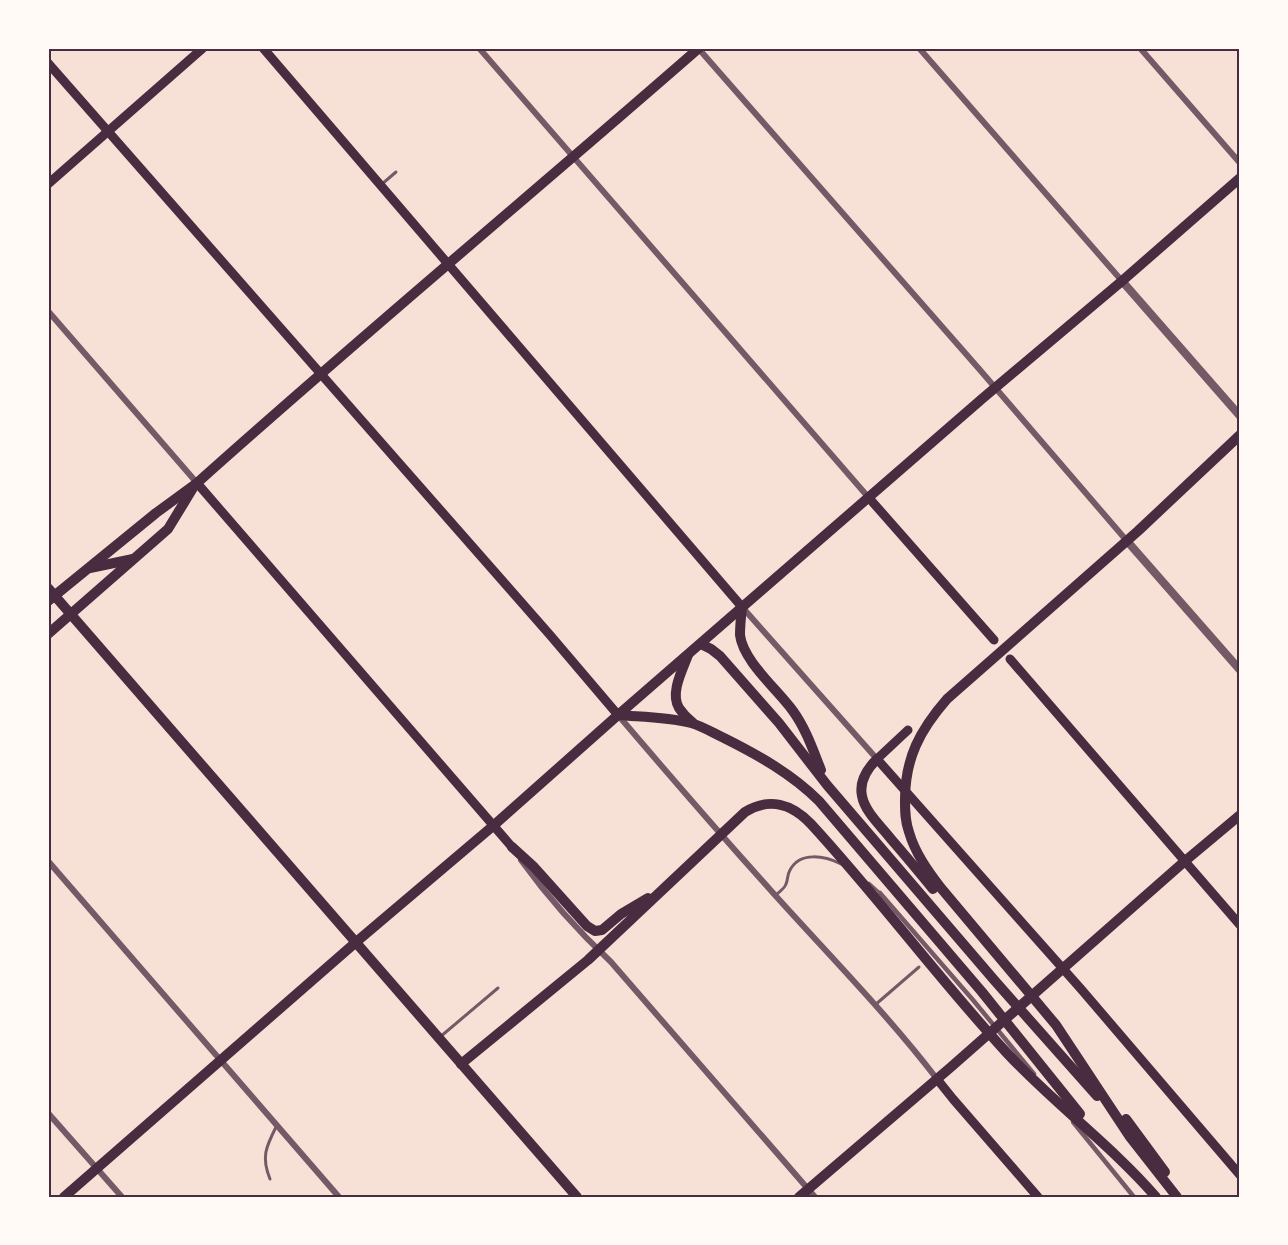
<svg xmlns="http://www.w3.org/2000/svg" width="1288" height="1245" font-family="'Exo 2',sans-serif">
  <style>
    .lines { fill: none; stroke-linecap: round; stroke-linejoin: round }
    .service { stroke: #755966; stroke-width: 3 }
    .pedestrian { stroke: #755966; stroke-width: 4.5 }
    .minor { stroke: #755966; stroke-width: 6 }
    .tertiary { stroke: #755966; stroke-width: 8 }
    .secondary { stroke: #4a2c40; stroke-width: 9 }
    .primary { stroke: #4a2c40; stroke-width: 10 }
    .trunk { stroke: #4a2c40; stroke-width: 10 }
    .neatline { fill: none; stroke: #4a2c40; stroke-width: 2 }
  </style>
  <rect width="100%" height="100%" fill="#f7e1d7"/>
  <g class="lines">
    <!-- service -->
    <g class="service">
      <polyline points="382,184 396,172"/>
      <polyline points="869,883 879,892"/>
      <path d="M776,895C779,892 785,888 786,884C788,880 787,875 790,870C800,851 825,856 841,864"/>
      <polyline points="875,1005 919,967"/>
      <polyline points="440,1037 498,988"/>
      <path d="M270,1179C261,1157 266,1147 276,1127"/>
    </g>
    <!-- pedestrian -->
    <g class="pedestrian">
      <polyline points="880,893 973,1000 1034,1074"/>
      <polyline points="1073,1122 1134,1197"/>
    </g>
    <!-- minor -->
    <g class="minor">
      <polyline points="479,48 869,498"/>
      <polyline points="698,48 980,370 1127,541"/>
      <polyline points="919,48 1122,281"/>
      <polyline points="1140,48 1240,163"/>
      <polyline points="48,311 197,483"/>
      <polyline points="743,608 877,759"/>
      <path d="M618,715C669,775 721,835 774,894C829,955 887,1014 937,1079"/>
      <path d="M521,860C547,896 578,931 611,962L815,1197"/>
      <polyline points="48,861 339,1197"/>
      <polyline points="48,1113 122,1197"/>
    </g>
    <!-- tertiary -->
    <g class="tertiary">
      <polyline points="1122,281 1240,416"/>
      <polyline points="1127,541 1240,670"/>
    </g>
    <!-- secondary -->
    <g class="secondary">
      <polyline points="263,48 742,607"/>
      <polyline points="48,63 550,635 618,715"/>
      <polyline points="48,184 203,48"/>
      <polyline points="197,483 512,847"/>
      <polyline points="869,498 994,640"/>
      <polyline points="1010,659 1240,925"/>
      <polyline points="908,730 877,759 1081,989 1240,1175"/>
      <polyline points="937,1079 953,1099 1038,1197"/>
    </g>
    <!-- primary -->
    <g class="primary">
      <polyline points="90,568 133,559"/>
      <polyline points="48,588 577,1197"/>
      <path d="M48,601L156,513L197,483C362,335 532,194 699,48"/>
      <polyline points="48,634 168,529 193,488"/>
      <polyline points="64,1197 355,943 493,826 618,715 983,398 1122,281 1240,178"/>
      <polyline points="799,1197 951,1067 1185,861 1240,815"/>
    </g>
    <!-- trunk -->
    <g class="trunk">
      <path d="M742,607C741,616 740,626 740,635C743,661 778,690 793,711C806,729 813,750 821,770"/>
      <polyline points="701,644 711,649 720,656 779,723 827,785 995,981 1097,1096"/>
      <path d="M688,655C682,671 670,693 679,708C683,714 688,719 693,723"/>
      <path d="M618,715C642,717 667,717 691,723C702,726 713,733 724,738C758,755 792,774 819,801L982,992L1080,1114"/>
      <path d="M877,759C867,769 859,782 862,796C865,812 881,826 891,839C905,855 919,872 933,889"/>
      <polyline points="512,847 534,867 587,926 595,931 602,930 621,914 648,898"/>
      <path d="M461,1064L588,960L745,812C769,797 792,804 811,824C879,898 938,978 1006,1052C1053,1103 1110,1144 1156,1197"/>
      <polyline points="1126,1119 1165,1172"/>
      <path d="M1177,1197L1130,1137L1056,1025L941,888C928,871 915,853 909,832C905,821 905,811 905,800C905,758 920,730 947,699L1138,531L1240,435"/>
    </g>
  </g>
  <!-- border -->
  <rect width="1288" height="1245" fill="none" stroke="#fffaf5" stroke-width="99"/>
  <rect x="50" y="50" width="1188" height="1146" class="neatline"/>
</svg>
